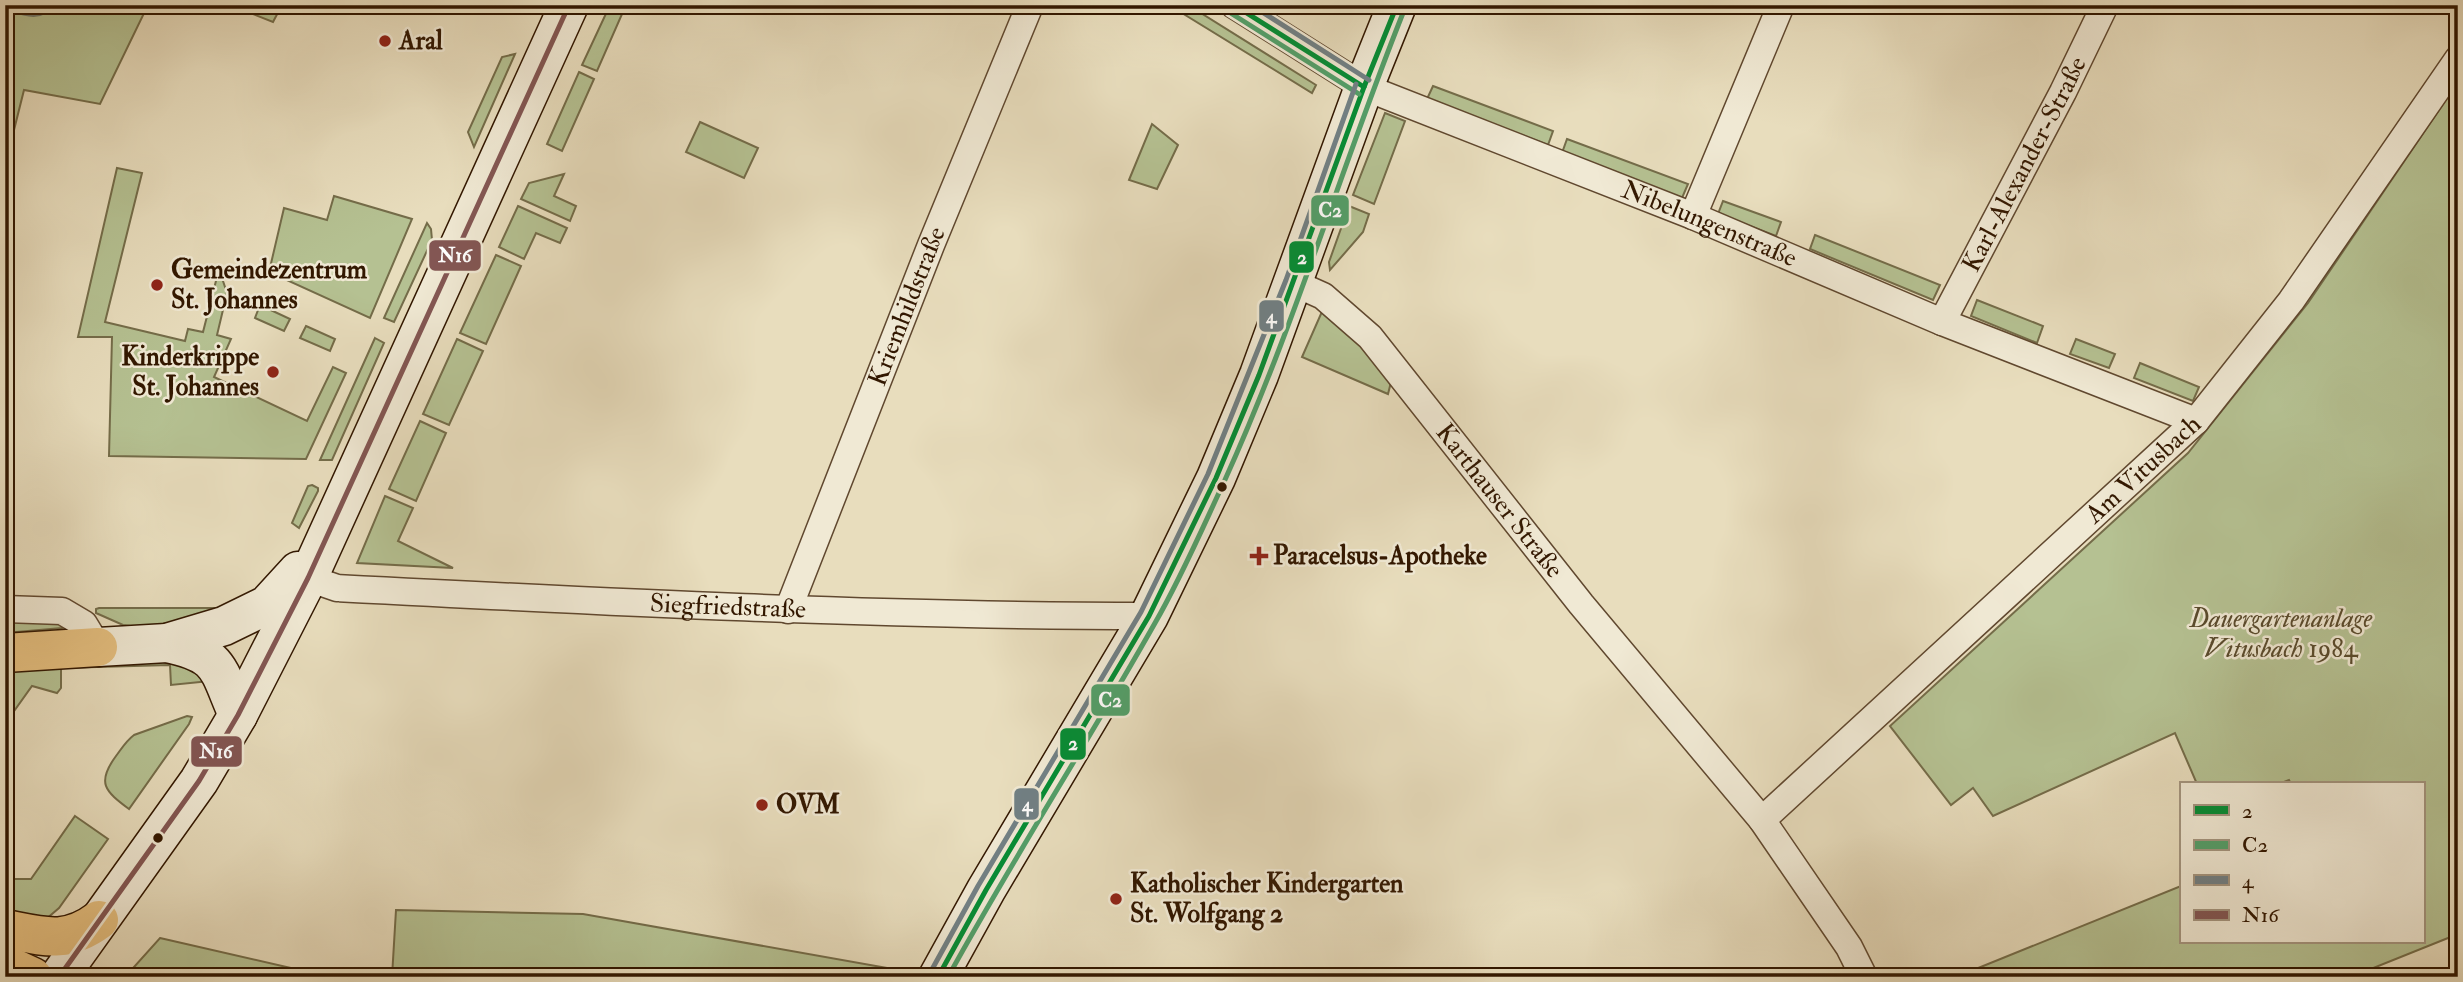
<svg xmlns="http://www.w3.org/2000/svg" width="2463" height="982" font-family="'IM FELL Double Pica',serif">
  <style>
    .green { fill: #b5c192; stroke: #746c49; stroke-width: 2 }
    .water { fill: #98bab8; stroke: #6f796e; stroke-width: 2 }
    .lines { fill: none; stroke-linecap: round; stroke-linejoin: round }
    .street-casing { stroke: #60482f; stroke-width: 29 }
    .secondary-casing { stroke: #321700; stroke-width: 41 }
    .highway-casing { stroke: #321700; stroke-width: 41 }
    .street { stroke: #f0e9d4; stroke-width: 26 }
    .secondary { stroke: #f0e9d4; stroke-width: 38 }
    .highway { stroke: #e4be7e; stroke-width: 38 }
    .bus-1-casing { stroke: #f0e9d4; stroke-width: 10 }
    .bus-2-casing { stroke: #f0e9d4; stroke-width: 10 }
    .bus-3-casing { stroke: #f0e9d4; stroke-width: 10 }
    .bus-4-casing { stroke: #f0e9d4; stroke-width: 10 }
    .bus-1 { stroke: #048d35; stroke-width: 5 }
    .bus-2 { stroke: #539f69; stroke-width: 5 }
    .bus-3 { stroke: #718085; stroke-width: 5 }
    .bus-4 { stroke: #835653; stroke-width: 5 }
    .poi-dot { fill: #8f2418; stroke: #f0e9d4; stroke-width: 2.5 }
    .bus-dot { fill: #321700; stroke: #f0e9d4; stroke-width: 2.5 }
    .labels { text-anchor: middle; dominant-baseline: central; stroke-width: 5; stroke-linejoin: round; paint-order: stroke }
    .poi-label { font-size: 26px; font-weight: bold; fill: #321700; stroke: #f0e9d4; text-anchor: start }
    .street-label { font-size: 26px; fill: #321700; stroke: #f0e9d4 }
    .park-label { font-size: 26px; font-style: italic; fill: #594a2c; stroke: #f0e9d4 }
    .line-badge { stroke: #f0e9d4; stroke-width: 2.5 }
    .badge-label { font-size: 19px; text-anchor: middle; font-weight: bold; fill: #fff }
  </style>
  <rect width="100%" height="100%" fill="#e8ddbd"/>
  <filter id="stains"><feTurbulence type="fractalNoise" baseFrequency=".00286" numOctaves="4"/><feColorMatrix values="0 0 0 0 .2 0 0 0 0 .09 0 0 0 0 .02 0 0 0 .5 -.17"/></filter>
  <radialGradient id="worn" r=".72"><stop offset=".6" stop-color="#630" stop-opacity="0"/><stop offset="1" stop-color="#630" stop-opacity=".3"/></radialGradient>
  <!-- green -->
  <g class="green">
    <polygon points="5,5 148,5 100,104 24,90 5,166"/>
    <polygon points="230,5 282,5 273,22"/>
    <polygon points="610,5 626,5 597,71 582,65"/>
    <polygon points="1169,5 1188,5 1316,85 1312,93"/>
    <polygon points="515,54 474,147 468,132 502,57"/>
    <polygon points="579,72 594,79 562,151 547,144"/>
    <polygon points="2458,82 2458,934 2351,977 1956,977 2181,886 2181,942 2423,942 2423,784 2291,784 2289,780 2279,784 2197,784 2175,733 1993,816 1973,788 1951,805 1890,726 2188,453 2308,303"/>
    <polygon points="1433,86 1553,131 1548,145 1427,99"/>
    <polygon points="1385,113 1405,121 1374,204 1353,195"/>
    <polygon points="700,122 758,148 744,178 686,152"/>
    <polygon points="1152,124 1178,145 1157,189 1129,180"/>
    <polygon points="1567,139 1688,184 1682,198 1562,153"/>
    <polygon points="117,168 142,173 105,322 185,341 188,329 203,332 219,269 227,293 217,335 231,339 214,377 307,421 333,367 346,373 306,459 109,456 112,337 78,337"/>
    <polygon points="564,174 554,196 576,206 570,221 521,199 529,183"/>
    <polygon points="334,196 412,219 370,318 269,272 284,208 327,220"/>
    <polygon points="1723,201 1781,222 1776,236 1718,214"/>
    <polygon points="518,206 567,228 560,243 536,233 524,259 499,247"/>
    <polygon points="1349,206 1369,214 1363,232 1330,270 1329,262"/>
    <polygon points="427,223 431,229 432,240 394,322 384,318"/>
    <polygon points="1815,235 1940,285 1933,300 1810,249"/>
    <polygon points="496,255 521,266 486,344 460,333"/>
    <polygon points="1977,300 2043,326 2037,343 1971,316"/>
    <polygon points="260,305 290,319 284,331 255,318"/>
    <polygon points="1324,307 1392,378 1388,394 1302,357"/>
    <polygon points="306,326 335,339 330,351 300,338"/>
    <polygon points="375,338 384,343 332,460 320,460"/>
    <polygon points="457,339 483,351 449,425 423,414"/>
    <polygon points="2076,339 2115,354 2109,368 2070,354"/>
    <polygon points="2140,363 2199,387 2193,401 2134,378"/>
    <polygon points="420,421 446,433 416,501 389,489"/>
    <polygon points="312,485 318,488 318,491 299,528 292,523 308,486"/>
    <polygon points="385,496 413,508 398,541 453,568 357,563"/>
    <polygon points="99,608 218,608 203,621 138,627 123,625 96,613 96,609"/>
    <polygon points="5,616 54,616 64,625 62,628 5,633"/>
    <polygon points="177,658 210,681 171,685 170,665 61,668 61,688 57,693 32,686 7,721 5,720 5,665"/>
    <path d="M187,716L192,717L189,724L129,809C105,791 96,783 116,756C122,748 126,741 134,735Z"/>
    <polygon points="75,816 108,839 59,908 38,926 5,918 5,873 13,879 31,879"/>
    <polygon points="396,910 583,914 904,971 901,977 392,977"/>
    <polygon points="160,938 330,977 125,977"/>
  </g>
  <!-- water -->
  <path class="water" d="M5,5H56C39,22 26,16 5,9Z"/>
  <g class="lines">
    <defs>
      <g id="street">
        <path id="s1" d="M1234,5L1364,87L1693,216L1942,322L2196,421"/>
        <polyline points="1693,216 1781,5"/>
        <path id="s2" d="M1294,283L1323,296L1370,337L1581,604L1762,820L1849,947L1864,977"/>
        <path id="s3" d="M1942,322L2063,92L2105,5"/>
        <path id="s4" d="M308,578L337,588C608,602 878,616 1149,616"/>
        <polyline points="5,609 62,611 84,624 98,647"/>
        <path id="s5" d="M788,610L931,245L1030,5"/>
        <path id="s6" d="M1762,820L2196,421L2291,301L2458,59"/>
      </g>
      <g id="secondary">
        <path d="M167,643C222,655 217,668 238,715"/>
        <polyline points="98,647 167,643 224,626 267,605 298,571"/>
        <polyline points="59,977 199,781 238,715 308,578 569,5"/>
        <polyline points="938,977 986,890 1149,616 1216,478 1259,375 1364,87 1397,5"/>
      </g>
      <g id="highway">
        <polyline points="5,653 98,647"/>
        <path d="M5,929C42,936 66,945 99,920"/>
        <polyline points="5,964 33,977"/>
      </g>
    </defs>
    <!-- street casing -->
    <use href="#street" class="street-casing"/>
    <!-- secondary casing -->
    <use href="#secondary" class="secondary-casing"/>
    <!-- highway casing -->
    <use href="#highway" class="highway-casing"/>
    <!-- street -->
    <use href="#street" class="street"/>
    <!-- secondary -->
    <use href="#secondary" class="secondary"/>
    <!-- highway -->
    <use href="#highway" class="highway"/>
    <defs>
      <g id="bus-1">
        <polyline points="1234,5 1364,87"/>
        <polyline points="938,977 986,890 1149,616 1216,478 1259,375 1364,87 1397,5"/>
      </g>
      <g id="bus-2">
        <polyline points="1229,12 1359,94"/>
        <path d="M948,977C1014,857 1088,742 1155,623C1181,578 1202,529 1224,482C1294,328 1342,165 1405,8"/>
      </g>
      <g id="bus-3">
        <polyline points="1251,5 1369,80"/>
        <polyline points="930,973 978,886 1141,612 1208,474 1286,280 1356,84"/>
      </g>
      <polyline id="bus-4" points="59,977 199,781 238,715 308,578 569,5"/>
    </defs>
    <!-- bus-1 casing -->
    <use href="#bus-1" class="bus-1-casing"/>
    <!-- bus-2 casing -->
    <use href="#bus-2" class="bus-2-casing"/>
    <!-- bus-3 casing -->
    <use href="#bus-3" class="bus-3-casing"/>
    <!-- bus-4 casing -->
    <use href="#bus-4" class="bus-4-casing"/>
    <!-- bus-1 -->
    <use href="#bus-1" class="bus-1"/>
    <!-- bus-2 -->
    <use href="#bus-2" class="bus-2"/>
    <!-- bus-3 -->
    <use href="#bus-3" class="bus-3"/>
    <!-- bus-4 -->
    <use href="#bus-4" class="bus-4"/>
  </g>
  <!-- markers -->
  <g class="poi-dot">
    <circle cx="385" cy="41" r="7"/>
    <circle cx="157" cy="285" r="7"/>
    <circle cx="273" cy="372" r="7"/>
    <path d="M1255.5 545.5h7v7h7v7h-7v7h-7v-7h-7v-7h7z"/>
    <circle cx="762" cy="805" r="7"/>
    <circle cx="1116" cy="899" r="7"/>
  </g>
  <g class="bus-dot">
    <circle cx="1222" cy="487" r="6"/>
    <circle cx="158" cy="838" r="6"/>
  </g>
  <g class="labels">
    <!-- poi labels -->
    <g class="poi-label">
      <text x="399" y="41">Aral</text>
      <text x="171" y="270">Gemeindezentrum<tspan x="171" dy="30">St. Johannes</tspan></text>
      <text x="259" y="357" text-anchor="end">Kinderkrippe<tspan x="259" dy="30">St. Johannes</tspan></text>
      <text x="1273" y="556">Paracelsus-Apotheke</text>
      <text x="776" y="805">OVM</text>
      <text x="1130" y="884">Katholischer Kindergarten<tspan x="1130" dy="30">St. Wolfgang 2</tspan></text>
    </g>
    <!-- street labels -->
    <g class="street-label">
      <text stroke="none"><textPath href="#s3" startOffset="178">Karl-Alexander-Straße</textPath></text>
      <text stroke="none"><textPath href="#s1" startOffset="525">Nibelungenstraße</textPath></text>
      <text stroke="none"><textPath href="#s5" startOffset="326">Kriemhildstraße</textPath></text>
      <text stroke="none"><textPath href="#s6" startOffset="518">Am Vitusbach</textPath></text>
      <text stroke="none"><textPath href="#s2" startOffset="303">Karthauser Straße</textPath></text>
      <text stroke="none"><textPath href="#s4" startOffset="422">Siegfriedstraße</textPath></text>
    </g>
    <!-- park labels -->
    <g class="park-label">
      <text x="2281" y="619">Dauergartenanlage<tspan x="2281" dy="30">Vitusbach 1984</tspan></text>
    </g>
  </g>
  <g class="line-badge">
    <rect x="1310" y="194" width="40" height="33" rx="7" fill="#539f69"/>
    <rect x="428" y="239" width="54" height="33" rx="7" fill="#835653"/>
    <rect x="1288" y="240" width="27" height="34" rx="7" fill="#048d35"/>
    <rect x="1258" y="299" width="27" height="34" rx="7" fill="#718085"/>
    <rect x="1090" y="683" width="41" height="34" rx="7" fill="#539f69"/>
    <rect x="1059" y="727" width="28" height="34" rx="7" fill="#048d35"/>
    <rect x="190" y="735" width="53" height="33" rx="7" fill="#835653"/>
    <rect x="1013" y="787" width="27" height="34" rx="7" fill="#718085"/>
  </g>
  <g class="badge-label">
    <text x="1330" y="217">C2</text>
    <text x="455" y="262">N16</text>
    <text x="1302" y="264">2</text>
    <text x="1271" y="323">4</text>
    <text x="1110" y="707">C2</text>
    <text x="1073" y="750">2</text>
    <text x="216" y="758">N16</text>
    <text x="1027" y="811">4</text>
  </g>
  <!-- margin -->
  <rect width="2463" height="982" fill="none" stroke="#e8ddbd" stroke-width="28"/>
  <rect x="7" y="7" width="2449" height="968" fill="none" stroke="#321700" stroke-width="3.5"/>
  <rect x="14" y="14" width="2435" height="954" fill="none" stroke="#321700" stroke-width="2"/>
  <!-- legend -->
  <rect x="2180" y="782" width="245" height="161" fill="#f0e9d4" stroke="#a4957f" stroke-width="2"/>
  <rect x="2194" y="805" width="35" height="10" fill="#048d35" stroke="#a4957f" stroke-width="2"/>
  <text x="2242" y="818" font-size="21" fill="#321700">2</text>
  <rect x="2194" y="840" width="35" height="10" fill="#539f69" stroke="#a4957f" stroke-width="2"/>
  <text x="2242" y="852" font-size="21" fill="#321700">C2</text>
  <rect x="2194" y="875" width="35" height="10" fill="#718085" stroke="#a4957f" stroke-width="2"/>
  <text x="2242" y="888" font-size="21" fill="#321700">4</text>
  <rect x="2194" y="910" width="35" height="10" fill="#835653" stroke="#a4957f" stroke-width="2"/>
  <text x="2242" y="922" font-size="21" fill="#321700">N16</text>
  <rect width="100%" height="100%" filter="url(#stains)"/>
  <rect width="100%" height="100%" fill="url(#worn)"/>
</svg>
